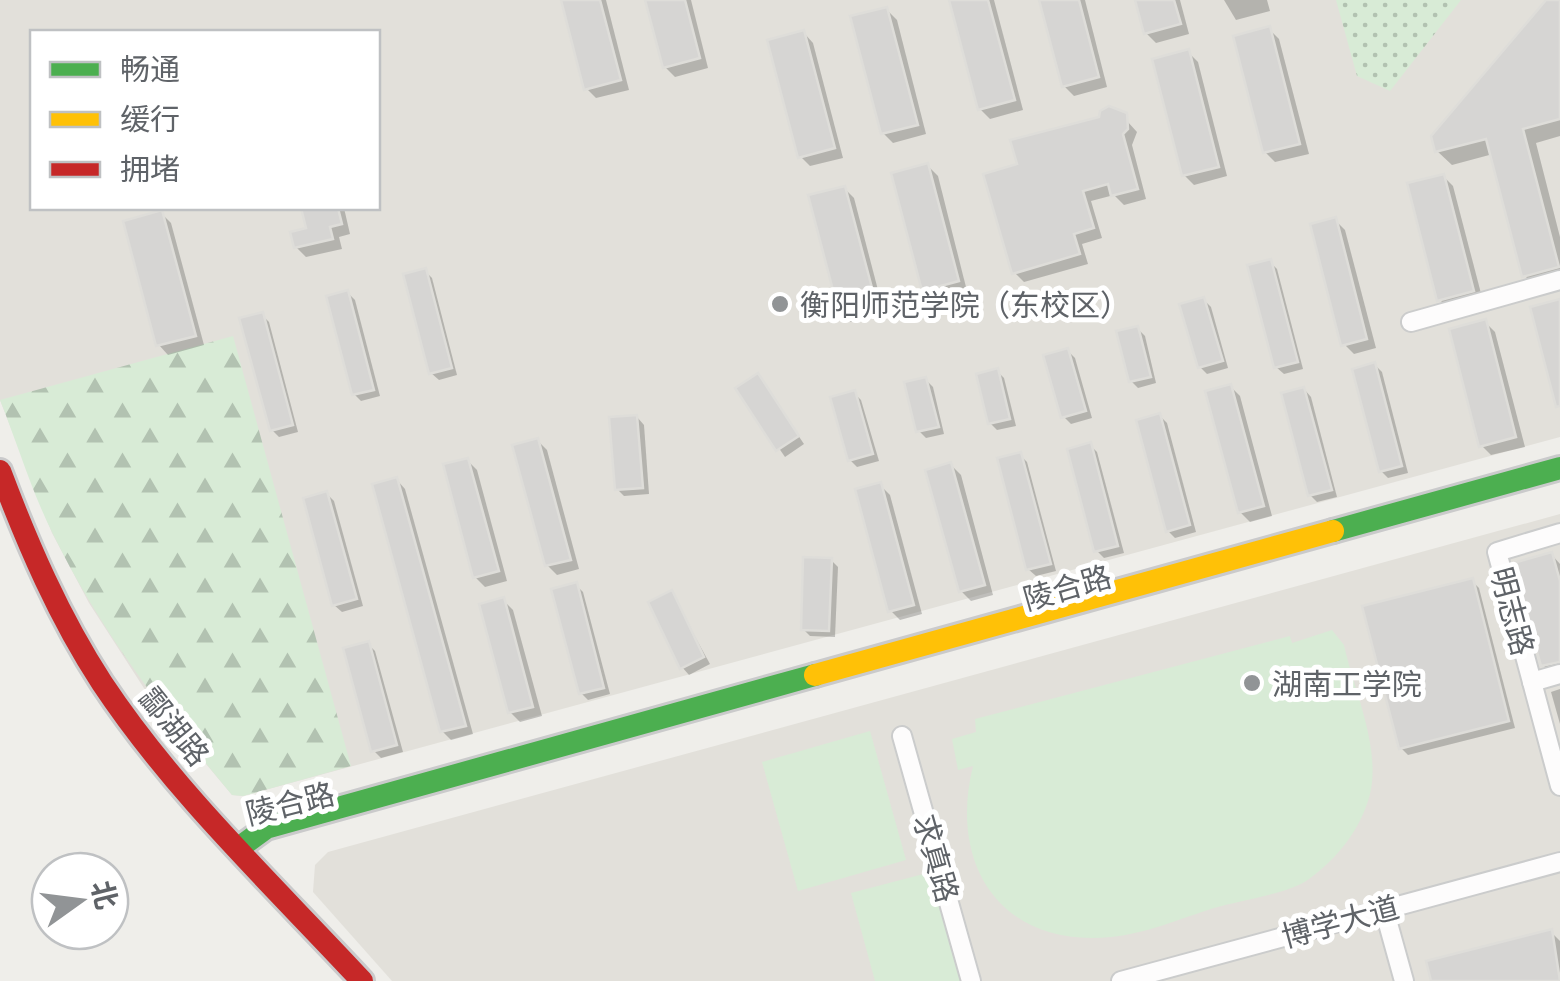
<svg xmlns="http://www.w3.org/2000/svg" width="1560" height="981" font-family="'Open Sans','Noto Sans SC',sans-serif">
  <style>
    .education { fill: #e2e0da; fill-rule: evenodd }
    .grass { fill: url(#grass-dots) }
    .forest { fill: url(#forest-firs) }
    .pitch { fill: #d8ebd6 }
    .shadow { fill: #0003 }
    .building { fill: #d6d5d3; stroke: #deddd9; stroke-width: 2.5 }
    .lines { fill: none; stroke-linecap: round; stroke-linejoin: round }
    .street-casing { stroke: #cbcccc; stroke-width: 22 }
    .fast-casing { stroke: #cacacb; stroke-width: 28 }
    .slow-casing { stroke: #cacacb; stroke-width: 28 }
    .jam-casing { stroke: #cacacb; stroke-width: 28 }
    .street { stroke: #fdfcfc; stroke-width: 18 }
    .fast { stroke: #4caf50; stroke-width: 22 }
    .slow { stroke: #ffc107; stroke-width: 22 }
    .jam { stroke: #c62828; stroke-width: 22 }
    .poi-dot { fill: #919496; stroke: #fff; stroke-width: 4 }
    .labels { text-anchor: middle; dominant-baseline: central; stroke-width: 10; stroke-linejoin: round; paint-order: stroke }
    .poi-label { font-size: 30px; fill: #5f6368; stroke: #fff; text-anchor: start }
    .street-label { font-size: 30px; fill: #5f6368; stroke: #fff }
  </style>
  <defs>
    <pattern id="grass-dots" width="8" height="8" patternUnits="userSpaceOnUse" patternTransform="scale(2.5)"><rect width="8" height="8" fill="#d8ebd6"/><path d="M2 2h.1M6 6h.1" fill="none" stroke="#b2c2b1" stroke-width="1.8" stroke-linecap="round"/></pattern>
    <pattern id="forest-firs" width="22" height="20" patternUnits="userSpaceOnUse" patternTransform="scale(2.5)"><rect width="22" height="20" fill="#d8ebd6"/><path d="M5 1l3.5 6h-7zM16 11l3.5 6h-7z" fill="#b2c2b1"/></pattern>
  </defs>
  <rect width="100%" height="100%" fill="#efeeea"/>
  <!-- education -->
  <g class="education">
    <path d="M0,0H1560V437L243,796L232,795L149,696L89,603L52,533L0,400ZM32,32H378V208H32Z"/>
    <polygon points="1560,514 1560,981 392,981 313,892 315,865 328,852"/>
  </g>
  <!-- grass -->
  <polygon class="grass" points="1336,0 1461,0 1390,91 1357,76"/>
  <!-- forest -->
  <path class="forest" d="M233,336L351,766L243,796L232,795C164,713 101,632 54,536C32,493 18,445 0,400Z"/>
  <!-- pitch -->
  <g class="pitch">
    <path d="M1332,630L1344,645C1354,691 1381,747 1370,794C1361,829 1338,858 1309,879C1291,893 1239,901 1214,908C1182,918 1145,934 1111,937C1002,948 948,866 973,766L958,770L952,739L976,732L975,719L1290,636L1292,643Z"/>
    <polygon points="870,731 906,860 798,891 762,762"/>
    <polygon points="931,872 961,981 875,981 851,893"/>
  </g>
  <!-- shadow -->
  <g class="shadow">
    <polygon points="563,0 606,0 629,90 596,98 586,88"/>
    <polygon points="648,0 691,0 708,68 675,77 665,67"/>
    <polygon points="952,0 994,0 1023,110 990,119 980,109"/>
    <polygon points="1042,0 1085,0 1107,87 1074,96 1064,86"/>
    <polygon points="1138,0 1180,0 1189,34 1156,43 1146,33"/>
    <polygon points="1224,0 1267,0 1270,11 1236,20"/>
    <polygon points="1549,0 1560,0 1560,136 1536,143 1560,237 1560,284 1538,289 1524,275 1493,154 1452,165 1437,151"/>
    <polygon points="887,10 897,20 926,134 893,143 883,133"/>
    <polygon points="1269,29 1279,39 1309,154 1275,162 1265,152"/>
    <polygon points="804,33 813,43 843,158 810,166 800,156"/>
    <polygon points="1188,52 1198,62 1227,176 1194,185 1184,175"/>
    <polygon points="1127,121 1137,132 1132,145 1146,199 1124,205 1114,195 1091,201 1102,238 1082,244 1088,264 1024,282 1014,272 1020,166"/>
    <polygon points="928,166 938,176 967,291 934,299 924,289"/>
    <polygon points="1443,176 1453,186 1483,301 1450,310 1440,300"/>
    <polygon points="844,188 854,198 884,313 851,322 841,312"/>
    <polygon points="303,208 344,208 350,234 339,237 342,249 306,257 296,247 309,230"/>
    <polygon points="161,213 171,223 204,345 168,355 159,345"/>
    <polygon points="1335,220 1345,230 1376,348 1354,354 1344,344"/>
    <polygon points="1270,262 1277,269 1303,369 1284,374 1276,367"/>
    <polygon points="425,271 432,278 457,375 439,380 431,373"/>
    <polygon points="347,292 355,300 380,396 361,401 354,394"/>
    <polygon points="1204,300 1211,307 1228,368 1207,374 1200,367"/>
    <polygon points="262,315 269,322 298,432 279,437 272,430"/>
    <polygon points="1485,322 1495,332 1525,447 1491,455 1481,445"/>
    <polygon points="1138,329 1145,336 1156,383 1138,388 1131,381"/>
    <polygon points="1067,350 1075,358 1092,418 1071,424 1064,417"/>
    <polygon points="1375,365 1382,372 1408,473 1388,478 1381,471"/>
    <polygon points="997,371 1004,378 1016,426 997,430 990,423"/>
    <polygon points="758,376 804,444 785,457 738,389"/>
    <polygon points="925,379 933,387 944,434 926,438 919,431"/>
    <polygon points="1230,386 1240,396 1272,516 1250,522 1240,512"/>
    <polygon points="1304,389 1311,397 1337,497 1317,502 1310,495"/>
    <polygon points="854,393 861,400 879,461 857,467 850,460"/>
    <polygon points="1160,416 1167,423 1196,532 1175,538 1168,531"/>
    <polygon points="637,417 644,425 649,494 624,496 617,489"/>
    <polygon points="537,440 547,450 579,569 557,575 547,565"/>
    <polygon points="1090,445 1097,452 1124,553 1104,558 1097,551"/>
    <polygon points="1020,455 1027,462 1056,571 1036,576 1028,569"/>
    <polygon points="467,460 477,470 507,581 485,587 475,577"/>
    <polygon points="951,465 961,475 993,595 971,601 961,591"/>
    <polygon points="397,480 405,489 473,734 451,740 442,731"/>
    <polygon points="880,485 890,495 922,614 900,620 890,610"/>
    <polygon points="327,494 334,501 363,606 342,612 334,605"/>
    <polygon points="1552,555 1560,564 1558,680 1543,665"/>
    <polygon points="831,560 838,567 835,637 810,636 803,629"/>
    <polygon points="1472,581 1479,588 1515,728 1408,755 1401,748"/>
    <polygon points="576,585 583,592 610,694 588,700 581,693"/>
    <polygon points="671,593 710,664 689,675 682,667"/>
    <polygon points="503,600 513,610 542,716 520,722 510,712"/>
    <polygon points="368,644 375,651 403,752 381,758 374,751"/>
    <polygon points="1560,689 1560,724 1551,692"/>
    <polygon points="1551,932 1560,941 1560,981 1434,981"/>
  </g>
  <!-- building -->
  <g class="building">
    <polygon points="561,0 600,0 621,80 584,90"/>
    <polygon points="645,0 685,0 700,58 663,68"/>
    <polygon points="949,0 988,0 1015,100 978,110"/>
    <polygon points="1039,0 1079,0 1099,77 1062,87"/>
    <polygon points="1135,0 1174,0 1181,24 1144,34"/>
    <polygon points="1546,0 1560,0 1560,119 1523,129 1559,267 1522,277 1486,139 1435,152 1431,136"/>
    <polygon points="887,7 918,125 881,134 850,16"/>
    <polygon points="1270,26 1300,144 1263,153 1233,36"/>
    <polygon points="804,30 835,148 798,158 767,40"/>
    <polygon points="1189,49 1219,167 1182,176 1152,59"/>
    <polygon points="1109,106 1127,113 1128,129 1123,134 1138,189 1111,196 1108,184 1083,191 1094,228 1074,234 1080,254 1012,274 983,174 1017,164 1010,140 1099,117 1100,111"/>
    <polygon points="928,163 959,281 922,291 891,173"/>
    <polygon points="1444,174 1474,291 1437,301 1407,183"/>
    <polygon points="845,186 876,303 839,313 808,195"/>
    <polygon points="301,208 338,208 342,224 330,227 333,239 294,248 290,232 306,228"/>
    <polygon points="162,210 196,336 156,346 123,221"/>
    <polygon points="1336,217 1367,339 1341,346 1310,224"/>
    <polygon points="1271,259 1298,362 1274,368 1247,265"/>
    <polygon points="426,268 452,368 429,374 403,274"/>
    <polygon points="348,290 374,390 352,395 326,296"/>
    <polygon points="1204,297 1223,361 1198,368 1179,304"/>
    <polygon points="1560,299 1560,406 1556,407 1530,307"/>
    <polygon points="263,312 293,425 270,431 239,318"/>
    <polygon points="1486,319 1516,437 1479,447 1449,329"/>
    <polygon points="1138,326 1151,377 1129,382 1116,331"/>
    <polygon points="1068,348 1086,411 1061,418 1043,355"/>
    <polygon points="1375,362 1402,466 1379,472 1352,369"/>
    <polygon points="998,368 1010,419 988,424 976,374"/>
    <polygon points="758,373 799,436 776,451 735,388"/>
    <polygon points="926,377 939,427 916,432 904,382"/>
    <polygon points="1231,384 1264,506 1238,513 1205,391"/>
    <polygon points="1304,387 1332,490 1308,496 1281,393"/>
    <polygon points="855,390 873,454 848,461 830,397"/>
    <polygon points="1160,413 1190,525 1166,532 1136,420"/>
    <polygon points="637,415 643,488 615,490 609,417"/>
    <polygon points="538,438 571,560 545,566 512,445"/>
    <polygon points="1091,442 1118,546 1094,552 1067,449"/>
    <polygon points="1021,452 1051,564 1026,570 997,458"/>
    <polygon points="468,458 499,571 473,578 443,464"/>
    <polygon points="951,462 985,585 959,592 925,470"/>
    <polygon points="397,477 466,726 440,732 372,484"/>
    <polygon points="881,482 914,605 888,612 855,489"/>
    <polygon points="327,491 357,599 332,606 303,498"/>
    <polygon points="1552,552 1560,581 1560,662 1541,666 1513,563"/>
    <polygon points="803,557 832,558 829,631 801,630"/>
    <polygon points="1473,578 1509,721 1399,749 1362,606"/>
    <polygon points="577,582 604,688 579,694 551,589"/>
    <polygon points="672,590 704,657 680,669 648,602"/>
    <polygon points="504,597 533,707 508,713 479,604"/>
    <polygon points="369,641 397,745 371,752 343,648"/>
    <polygon points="1552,929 1560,981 1431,981 1426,961"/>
  </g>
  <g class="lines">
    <defs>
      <g id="street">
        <polyline points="1411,322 1560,280"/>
        <polyline points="1560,533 1497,552 1560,786"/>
        <polyline points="1532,682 1560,674"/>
        <polyline points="902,736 971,981"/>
        <polyline points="1384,909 1404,981"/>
        <polyline points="1121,981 1560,862"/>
      </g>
      <g id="fast">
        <polyline points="1333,531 1560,468"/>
        <polyline points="240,847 266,828 815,675"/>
      </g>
      <polyline id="slow" points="815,675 1333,531"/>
      <path id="jam" d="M0,471C28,545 59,617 102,683C175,793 273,885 362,981"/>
    </defs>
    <!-- street casing -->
    <use href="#street" class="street-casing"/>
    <!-- fast casing -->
    <use href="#fast" class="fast-casing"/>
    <!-- slow casing -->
    <use href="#slow" class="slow-casing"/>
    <!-- jam casing -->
    <use href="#jam" class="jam-casing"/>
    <!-- street -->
    <use href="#street" class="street"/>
    <!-- fast -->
    <use href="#fast" class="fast"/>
    <!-- slow -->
    <use href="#slow" class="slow"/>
    <!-- jam -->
    <use href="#jam" class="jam"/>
  </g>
  <!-- markers -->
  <g class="poi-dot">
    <circle cx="780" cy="304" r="10"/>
    <circle cx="1252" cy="683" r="10"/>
  </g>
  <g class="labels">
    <!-- poi labels -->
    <g class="poi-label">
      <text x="800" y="304">衡阳师范学院（东校区）</text>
      <text x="1272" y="683">湖南工学院</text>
    </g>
    <!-- street labels -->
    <g class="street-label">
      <text transform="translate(1067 587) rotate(-16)">陵合路</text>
      <text transform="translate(1513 611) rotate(75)">明志路</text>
      <text transform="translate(175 726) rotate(51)">酃湖路</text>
      <text transform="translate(290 803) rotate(-14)">陵合路</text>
      <text transform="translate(937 858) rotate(74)">求真路</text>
      <text transform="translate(1340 921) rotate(-15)">博学大道</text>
    </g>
  </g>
  <!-- legend -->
  <rect x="30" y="30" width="350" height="180" fill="#ffffff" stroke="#bfc1c3" stroke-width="2.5"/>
  <rect x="50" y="62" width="50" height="15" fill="#4caf50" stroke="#bfc1c3" stroke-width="2.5"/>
  <text x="120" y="80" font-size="30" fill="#5f6368">畅通</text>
  <rect x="50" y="112" width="50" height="15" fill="#ffc107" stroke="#bfc1c3" stroke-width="2.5"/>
  <text x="120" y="130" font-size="30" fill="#5f6368">缓行</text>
  <rect x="50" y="162" width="50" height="15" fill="#c62828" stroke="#bfc1c3" stroke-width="2.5"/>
  <text x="120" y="180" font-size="30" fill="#5f6368">拥堵</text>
  <!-- north arrow -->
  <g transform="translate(80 901) rotate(76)"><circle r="48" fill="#ffffff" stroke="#bfc1c3" stroke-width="2.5"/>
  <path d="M0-8L18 38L0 25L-18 38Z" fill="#919496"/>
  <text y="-15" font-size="28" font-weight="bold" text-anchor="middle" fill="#5f6368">北</text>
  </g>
</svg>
